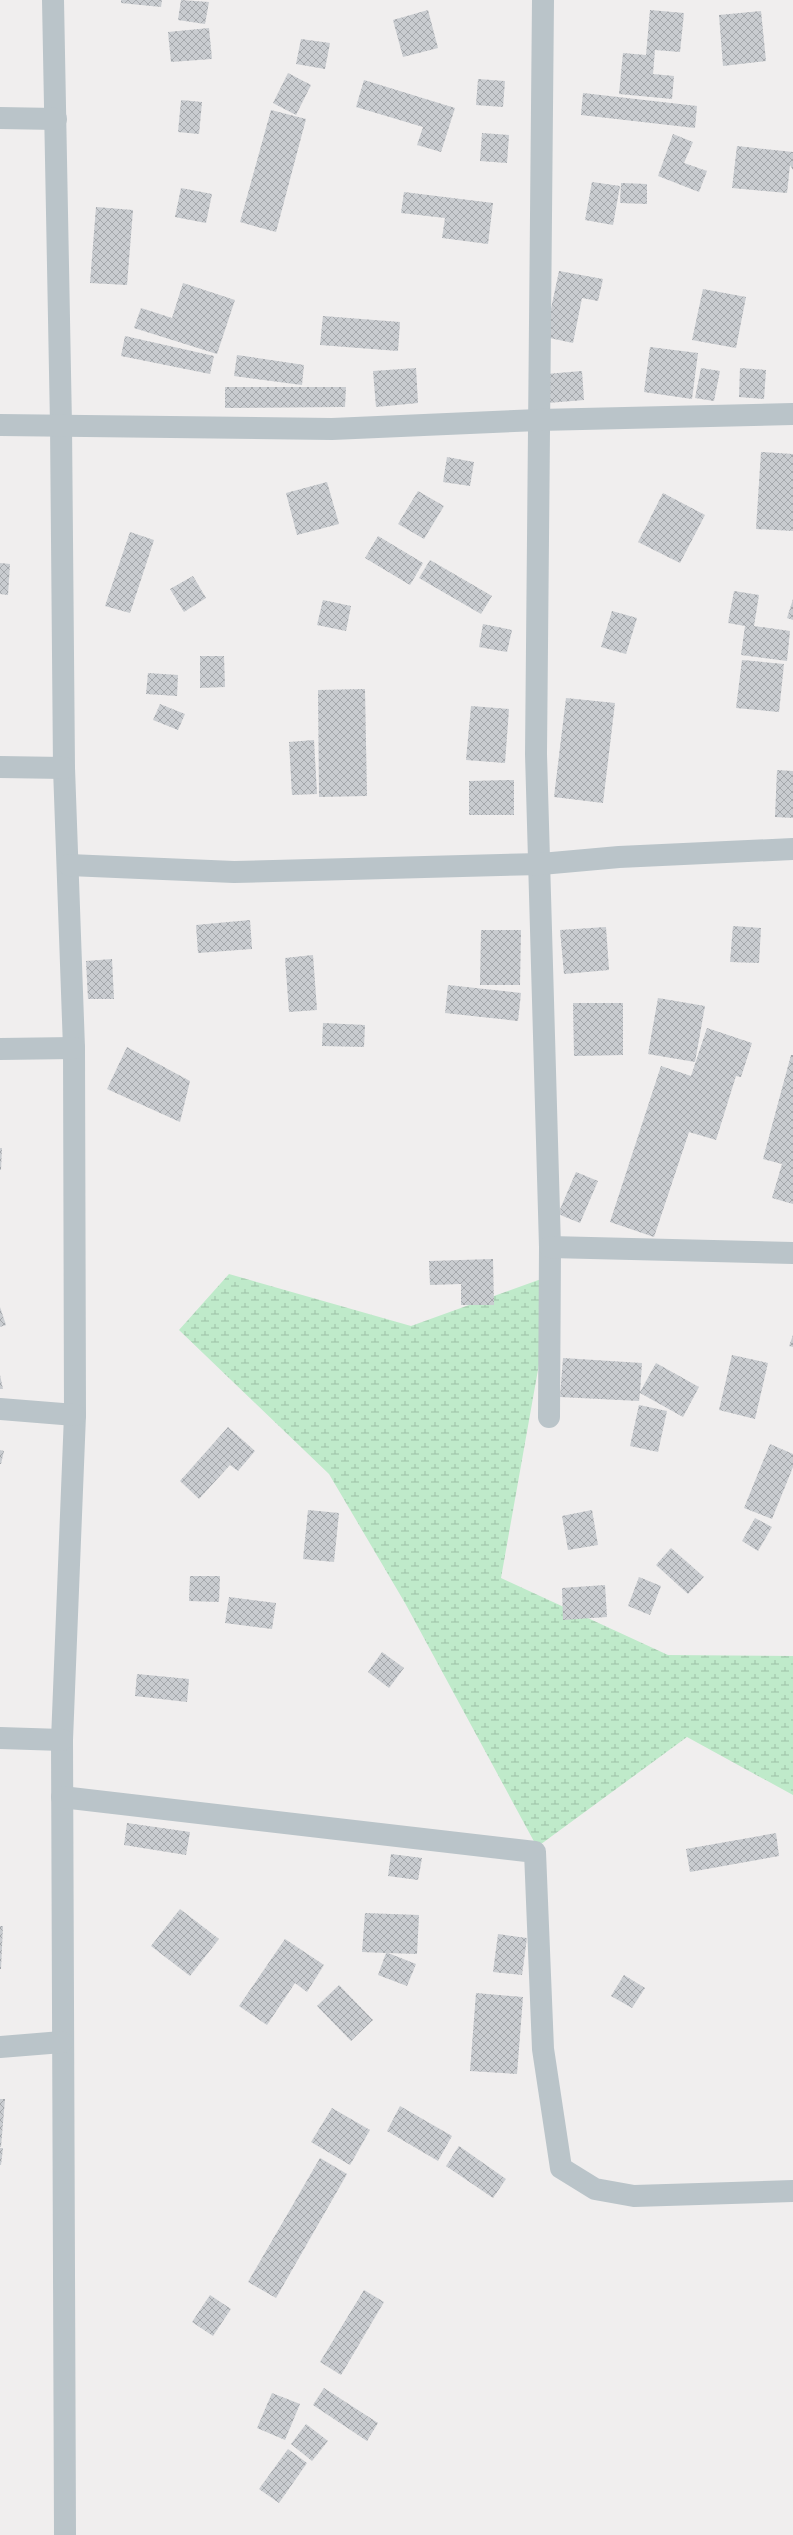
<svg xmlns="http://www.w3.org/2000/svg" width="793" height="2535" font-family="Jost,sans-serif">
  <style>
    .wetland { fill: url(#wetland-marsh) }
    .building { fill: url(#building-cross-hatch) }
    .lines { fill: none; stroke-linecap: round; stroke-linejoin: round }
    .minor { stroke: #bac4c9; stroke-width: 22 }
  </style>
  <defs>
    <pattern id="wetland-marsh" width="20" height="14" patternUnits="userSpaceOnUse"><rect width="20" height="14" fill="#bfeaca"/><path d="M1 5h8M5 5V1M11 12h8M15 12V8" fill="none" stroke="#9dc0a7"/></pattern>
    <pattern id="building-cross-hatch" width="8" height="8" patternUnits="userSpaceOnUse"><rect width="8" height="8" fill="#c9ccd0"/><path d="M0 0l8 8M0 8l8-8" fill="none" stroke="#a5a8ac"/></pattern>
  </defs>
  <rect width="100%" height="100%" fill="#f0eeee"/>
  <!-- wetland -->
  <polygon class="wetland" points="229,1274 411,1326 555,1274 501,1578 668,1655 793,1656 793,1795 687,1737 537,1847 405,1603 329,1474 179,1330"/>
  <!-- building -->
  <g class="building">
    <polygon points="121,0 162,0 161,7 121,3"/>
    <polygon points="181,0 209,2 205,24 178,20"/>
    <polygon points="428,10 438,48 403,57 393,20"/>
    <polygon points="650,10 684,13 680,52 655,50 653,74 674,76 672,99 619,94 623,53 646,55"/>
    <polygon points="761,11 766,61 723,66 719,15"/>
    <polygon points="209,28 212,59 171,62 168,32"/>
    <polygon points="301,39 330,43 325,69 296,64"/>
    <polygon points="288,73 311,85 296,115 273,103"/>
    <polygon points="478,79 505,81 503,107 476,105"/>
    <polygon points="364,80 455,108 441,152 417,145 423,127 356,107"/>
    <polygon points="583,93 697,106 695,128 581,115"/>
    <polygon points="181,100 202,102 199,134 178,132"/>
    <polygon points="271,110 306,119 276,232 240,222"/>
    <polygon points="482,133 509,135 507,163 480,161"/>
    <polygon points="673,134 693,142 684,163 707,171 699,192 658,176"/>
    <polygon points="737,146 793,152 793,170 790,165 787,193 732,188"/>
    <polygon points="592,182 620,186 613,225 585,220"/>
    <polygon points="621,183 647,184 647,204 620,203"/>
    <polygon points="181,188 212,194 206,223 175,217"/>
    <polygon points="404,192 493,203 488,244 442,238 445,218 401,213"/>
    <polygon points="96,207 133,210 127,285 90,283"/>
    <polygon points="559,271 603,279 598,301 582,298 573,343 545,337"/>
    <polygon points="183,283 235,300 217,354 134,328 141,308 172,318"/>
    <polygon points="703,289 746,297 736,348 692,340"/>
    <polygon points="323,316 400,322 398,351 320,345"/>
    <polygon points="125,336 214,356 210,374 121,356"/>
    <polygon points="650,347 698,353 692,399 644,392"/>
    <polygon points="237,355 304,365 302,385 234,376"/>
    <polygon points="416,368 418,403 376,407 373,371"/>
    <polygon points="701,368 720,371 714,401 695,398"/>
    <polygon points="740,368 766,370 764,399 739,397"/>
    <polygon points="582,371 584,400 548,403 546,374"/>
    <polygon points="225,387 346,387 345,407 225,408"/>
    <polygon points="761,452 793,454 793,531 756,529"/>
    <polygon points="447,457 474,462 470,486 443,482"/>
    <polygon points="327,482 339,524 297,535 286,493"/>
    <polygon points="418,491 444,506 424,539 398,524"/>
    <polygon points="663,493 705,515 680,563 638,542"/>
    <polygon points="130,532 154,540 130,613 105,606"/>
    <polygon points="378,536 423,563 410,585 365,558"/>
    <polygon points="430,560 492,596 481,614 419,578"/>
    <polygon points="0,563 10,564 8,595 0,594"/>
    <polygon points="193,576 206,598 184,612 170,589"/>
    <polygon points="734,591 759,595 754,626 790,631 787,661 741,655 745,626 728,623"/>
    <polygon points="793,599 793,620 787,618"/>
    <polygon points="323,600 351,606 346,631 317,625"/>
    <polygon points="612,611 637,618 626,654 601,647"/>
    <polygon points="483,624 512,630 507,652 479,647"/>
    <polygon points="200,656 224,656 225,687 200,688"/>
    <polygon points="742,660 784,664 779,712 736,708"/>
    <polygon points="148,673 178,675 177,696 146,694"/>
    <polygon points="365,689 367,796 319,797 318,690"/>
    <polygon points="566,698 615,703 603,803 554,797"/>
    <polygon points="160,704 185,714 178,730 153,720"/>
    <polygon points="471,706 509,709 505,763 466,760"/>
    <polygon points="314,740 317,794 292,795 289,742"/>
    <polygon points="777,770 793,771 793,818 775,817"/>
    <polygon points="514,780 514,815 469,815 469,781"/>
    <polygon points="250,920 252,949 198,953 196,925"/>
    <polygon points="733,926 761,928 759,963 730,962"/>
    <polygon points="606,927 609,970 564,974 560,930"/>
    <polygon points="481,930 521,930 520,985 480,985"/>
    <polygon points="313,955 317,1010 289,1012 285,958"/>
    <polygon points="112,959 114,999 88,999 86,961"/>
    <polygon points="448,985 521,993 518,1021 445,1013"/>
    <polygon points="658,998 705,1006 695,1062 648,1054"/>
    <polygon points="573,1003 623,1003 623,1055 574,1056"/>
    <polygon points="323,1023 365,1025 364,1047 322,1046"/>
    <polygon points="707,1028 752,1043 741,1077 736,1076 716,1140 689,1132 654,1237 610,1222 661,1066 691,1076"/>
    <polygon points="127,1047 190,1081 180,1122 107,1089"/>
    <polygon points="791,1055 793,1055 793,1204 772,1198 782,1164 763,1159"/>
    <polygon points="0,1148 2,1148 1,1170 0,1170"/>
    <polygon points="576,1172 598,1181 580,1223 558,1214"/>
    <polygon points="493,1259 494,1305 461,1305 461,1284 430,1285 429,1261"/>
    <polygon points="0,1307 6,1325 0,1327"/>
    <polygon points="793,1335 793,1347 789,1346"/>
    <polygon points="732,1355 768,1363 755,1419 719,1410"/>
    <polygon points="563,1358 642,1363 640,1392 656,1363 699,1387 683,1417 640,1393 639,1401 560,1397"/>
    <polygon points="0,1375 3,1389 0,1389"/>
    <polygon points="639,1405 667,1411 658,1452 630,1446"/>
    <polygon points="228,1427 255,1451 238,1471 230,1465 199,1499 180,1481"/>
    <polygon points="770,1444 793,1454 793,1467 772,1519 744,1508"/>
    <polygon points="0,1450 4,1451 1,1464 0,1464"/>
    <polygon points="308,1510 339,1513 334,1562 303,1559"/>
    <polygon points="592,1510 598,1545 568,1550 562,1516"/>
    <polygon points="755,1518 772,1527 758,1551 742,1541"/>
    <polygon points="671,1548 704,1577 688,1594 656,1565"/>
    <polygon points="190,1576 220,1576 219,1602 189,1601"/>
    <polygon points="639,1577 661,1586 650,1615 628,1606"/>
    <polygon points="605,1585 607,1617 563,1620 562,1588"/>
    <polygon points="229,1597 276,1603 272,1629 225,1623"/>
    <polygon points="382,1652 404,1668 389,1688 368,1672"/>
    <polygon points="137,1674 189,1679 187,1702 135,1696"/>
    <polygon points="127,1823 190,1832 186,1855 124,1845"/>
    <polygon points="776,1833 779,1856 690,1872 686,1849"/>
    <polygon points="391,1854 422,1858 418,1880 388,1876"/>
    <polygon points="180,1909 219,1939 190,1976 151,1946"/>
    <polygon points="365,1913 419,1915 417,1954 388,1953 416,1964 407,1986 378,1975 386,1953 362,1952"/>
    <polygon points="0,1926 3,1926 1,1969 0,1969"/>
    <polygon points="498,1934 527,1938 522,1975 493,1972"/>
    <polygon points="285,1939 324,1965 307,1992 295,1983 267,2025 239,2006"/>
    <polygon points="624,1975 645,1988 632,2008 611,1996"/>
    <polygon points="339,1985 373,2020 351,2041 317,2006"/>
    <polygon points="476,1993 523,1997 517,2074 470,2071"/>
    <polygon points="0,2099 5,2099 1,2147 0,2147"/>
    <polygon points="400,2106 452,2136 438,2161 387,2131"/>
    <polygon points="332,2108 370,2130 350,2165 311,2142"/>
    <polygon points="459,2146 506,2179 493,2198 446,2166"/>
    <polygon points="0,2148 3,2148 1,2165 0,2165"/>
    <polygon points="320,2158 347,2174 276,2298 248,2282"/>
    <polygon points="364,2290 384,2302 341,2375 320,2362"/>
    <polygon points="210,2295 231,2309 213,2336 192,2322"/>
    <polygon points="324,2388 378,2423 367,2441 313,2405"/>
    <polygon points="272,2393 300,2404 285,2440 257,2428"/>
    <polygon points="306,2424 328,2441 312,2461 291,2444"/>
    <polygon points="288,2449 307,2463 279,2503 259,2489"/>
  </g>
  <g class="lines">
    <!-- minor -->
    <g class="minor">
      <polyline points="53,0 61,425 64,768 74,1048 75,1415 62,1740 65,2535"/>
      <polyline points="543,0 536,754 550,1247 549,1417"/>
      <polyline points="0,118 56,119"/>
      <polyline points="0,425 332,429 539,420 793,414"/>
      <polyline points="0,767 64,768"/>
      <polyline points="69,865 234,872 541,864 619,857 793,849"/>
      <polyline points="0,1049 74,1048"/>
      <polyline points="550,1247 793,1253"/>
      <polyline points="0,1409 75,1415"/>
      <polyline points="0,1738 62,1740"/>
      <polyline points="62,1797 535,1852 543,2049 561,2168 595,2189 634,2196 793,2191"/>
      <polyline points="0,2047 62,2042"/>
    </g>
  </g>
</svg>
